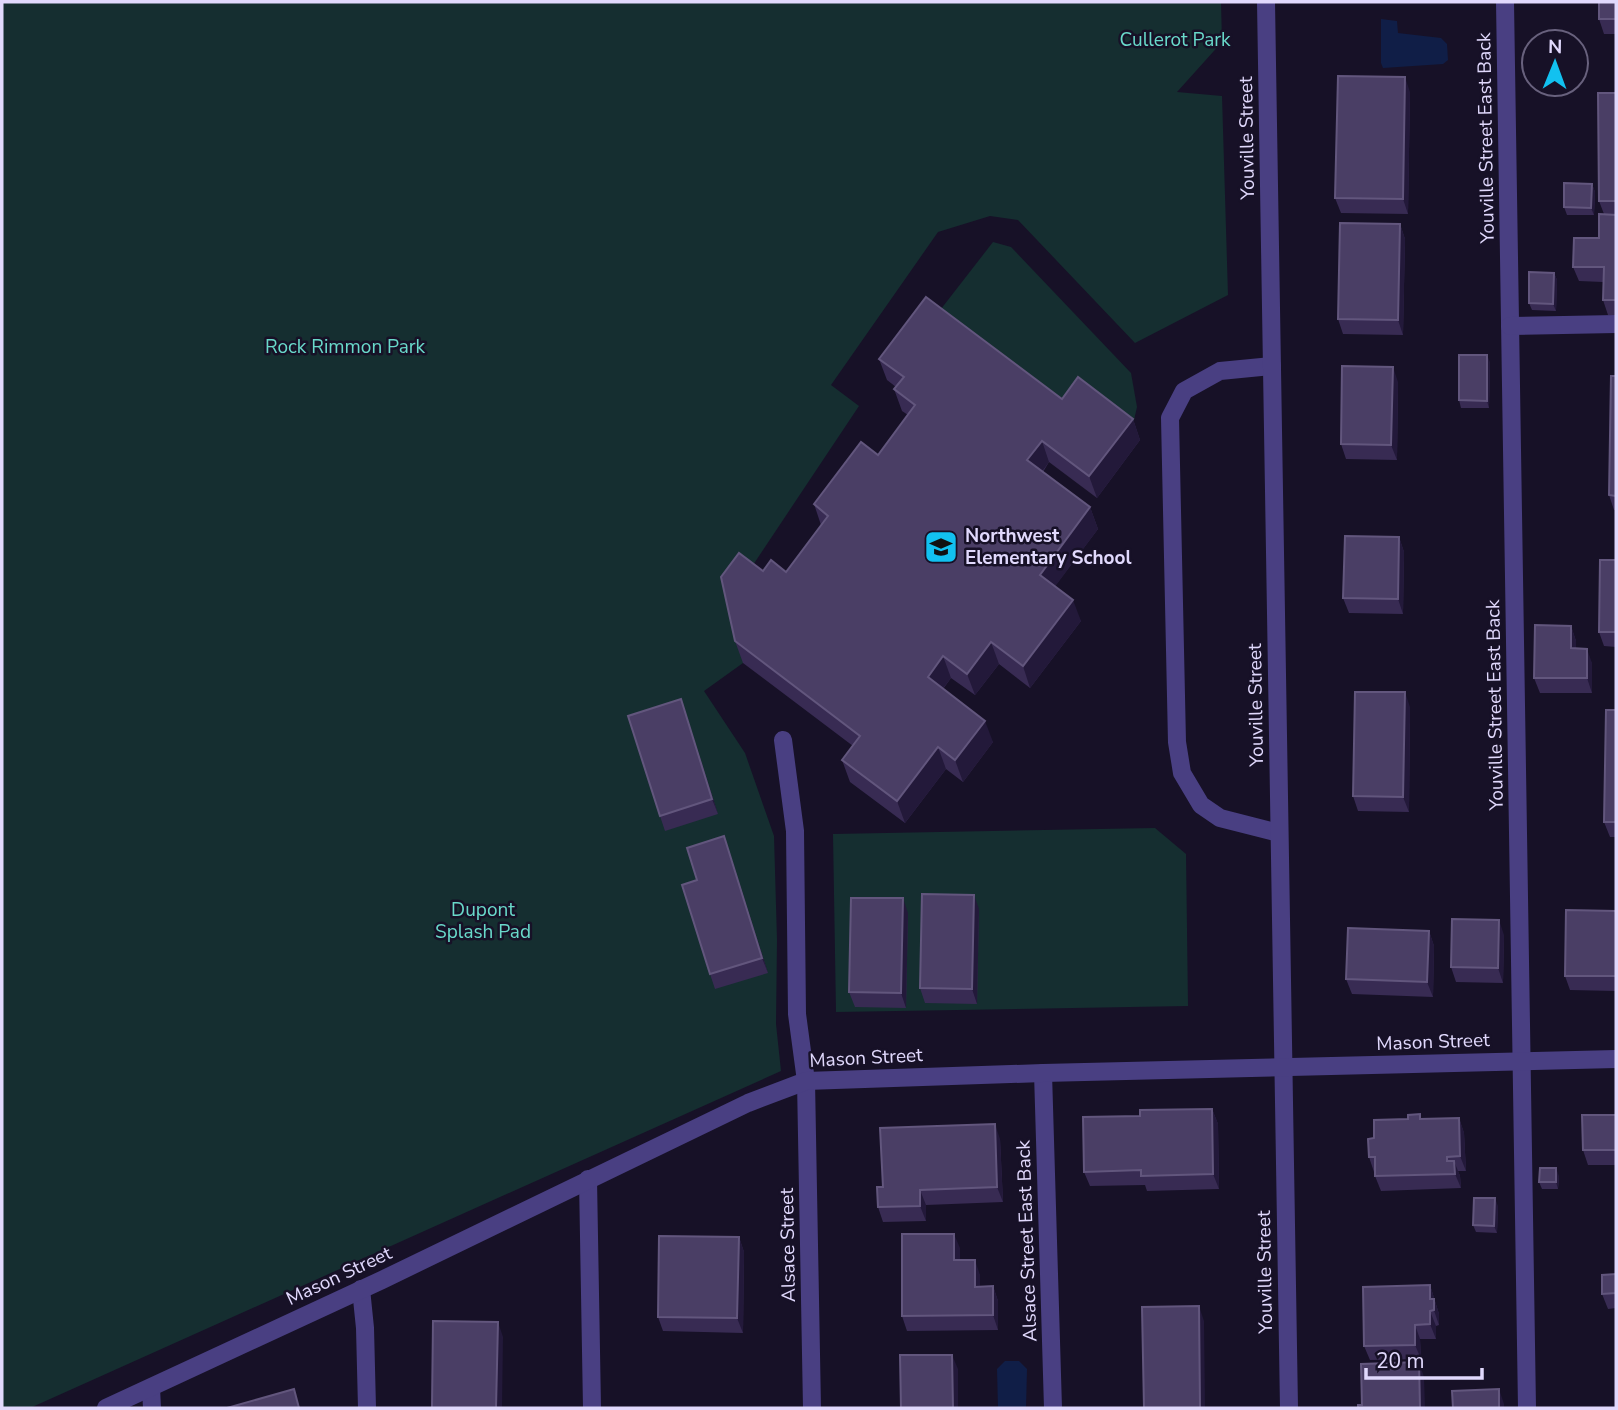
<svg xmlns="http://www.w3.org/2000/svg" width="1618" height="1410" font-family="'Nunito Sans',sans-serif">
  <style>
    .green { fill: #152e30 }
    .water { fill: #101e47 }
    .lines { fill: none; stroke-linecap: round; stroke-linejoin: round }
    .lane { stroke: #493f82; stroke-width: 18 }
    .street { stroke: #493f82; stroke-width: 18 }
    .wall { fill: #382b53 }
    .shaded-wall { fill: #23193a }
    .building { fill: #4a3e65; stroke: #62567d; stroke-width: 2 }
    .labels { text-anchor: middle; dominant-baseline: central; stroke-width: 5; stroke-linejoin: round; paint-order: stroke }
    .park-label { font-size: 19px; fill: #69d9ca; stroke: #171127 }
    .street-label { font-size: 19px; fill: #e1d9fd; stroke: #171127 }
    .poi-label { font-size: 19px; font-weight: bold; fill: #e1d9fd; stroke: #171127; text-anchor: start }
  </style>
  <rect width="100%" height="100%" fill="#171127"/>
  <!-- green -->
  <g class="green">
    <polygon points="2,2 1221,2 1222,42 1177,92 1222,96 1228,295 1135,343 1018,220 990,216 938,232 831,385 859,406 747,574 743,663 704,691 745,753 774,836 777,940 776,1024 781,1071 30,1408 2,1408"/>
    <polygon points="993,242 1011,247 1131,373 1137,407 1131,433 1070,420 934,318"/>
    <polygon points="1155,828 1186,854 1188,1006 836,1012 833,834"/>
  </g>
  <!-- water -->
  <g class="water">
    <polygon points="1381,19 1397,21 1398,33 1441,38 1447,44 1448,60 1443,64 1383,68 1381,63"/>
    <polygon points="1005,1361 1019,1361 1027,1369 1026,1408 998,1408 997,1369"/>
  </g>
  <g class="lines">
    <!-- lane -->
    <g class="lane">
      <polyline points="1505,2 1527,1408"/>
      <polyline points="1510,326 1616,324"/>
      <polyline points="1272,366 1220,371 1184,391 1170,418 1177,742 1182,773 1201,805 1220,818 1279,833"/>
      <polyline points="783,740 795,831 797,1014 806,1081"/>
      <polyline points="1043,1073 1053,1408"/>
      <polyline points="588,1179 592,1408"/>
      <polyline points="151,1388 152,1408"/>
    </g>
    <!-- street -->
    <g class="street">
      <polyline points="1266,2 1289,1408"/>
      <polyline points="806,1081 812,1408"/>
      <polyline points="361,1289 365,1328 367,1408"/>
      <polyline points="106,1408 382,1280 748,1103 806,1081 1043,1073 1616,1059"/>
    </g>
  </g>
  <!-- wall -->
  <g class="wall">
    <polygon points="1616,2 1616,34 1604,34 1599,19"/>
    <polygon points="1410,92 1408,214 1341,213 1335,198"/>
    <polygon points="1616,93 1616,315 1608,315 1603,300 1603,282 1579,281 1573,267 1599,238 1604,214 1599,201"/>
    <polygon points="1592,184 1595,192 1594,215 1567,215 1564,207"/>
    <polygon points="1400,224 1405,239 1403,335 1343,334 1338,319"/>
    <polygon points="1554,273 1557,280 1556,311 1532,310 1529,303"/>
    <polygon points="879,359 1062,399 1133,419 1140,440 1097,498 1049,462 1043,472 1090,507 1098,529 1055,586 1081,621 1030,688 999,664 975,695 951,678 943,689 993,742 963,782 946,769 905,823 850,782 842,760 853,746 743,663 735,641 763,571 786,572 821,525 814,504 878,455 908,415 902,411 894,389 896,387 887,380"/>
    <polygon points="1490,362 1489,408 1461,408 1459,400"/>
    <polygon points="1616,376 1616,510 1614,510 1609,495"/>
    <polygon points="1398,382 1397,460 1346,459 1341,444"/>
    <polygon points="1399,537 1404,552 1403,614 1349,613 1343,598"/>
    <polygon points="1616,560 1616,647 1604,646 1599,632"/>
    <polygon points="1571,626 1576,641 1576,648 1592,663 1592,693 1540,693 1534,678"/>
    <polygon points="681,699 718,814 665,831 660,816"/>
    <polygon points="1410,707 1409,812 1358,811 1353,796"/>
    <polygon points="1616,710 1616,837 1610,837 1604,822"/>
    <polygon points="729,851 768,973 715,989 710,974 697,880"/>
    <polygon points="979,909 977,1004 925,1003 920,988"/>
    <polygon points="1616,911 1616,991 1570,990 1565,976"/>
    <polygon points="908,913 906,1008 855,1007 849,992"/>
    <polygon points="1429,931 1434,946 1433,997 1352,994 1346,979"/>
    <polygon points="1504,935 1503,983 1456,982 1451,967"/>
    <polygon points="1212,1109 1218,1124 1219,1189 1147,1191 1145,1185 1090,1186 1084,1172 1140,1116"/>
    <polygon points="1616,1110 1616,1165 1588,1165 1583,1150 1616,1115"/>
    <polygon points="1459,1118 1464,1133 1466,1171 1458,1171 1460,1176 1461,1188 1381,1191 1375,1176 1375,1172 1374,1172 1369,1157 1374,1138 1422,1119"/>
    <polygon points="1000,1139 1003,1202 926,1205 926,1221 883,1222 878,1207 883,1187"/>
    <polygon points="1559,1176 1558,1189 1542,1189 1539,1182"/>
    <polygon points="1498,1206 1497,1233 1476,1232 1473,1225"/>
    <polygon points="739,1237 744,1252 743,1333 663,1331 658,1317"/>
    <polygon points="960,1248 960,1260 980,1275 980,1287 993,1286 998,1301 998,1330 907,1331 902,1316"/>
    <polygon points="1616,1274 1616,1308 1608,1309 1602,1294"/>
    <polygon points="1430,1285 1439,1314 1439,1325 1436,1326 1436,1339 1420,1339 1421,1359 1370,1360 1364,1346"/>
  </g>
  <!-- shaded-wall -->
  <g class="shaded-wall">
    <polygon points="1405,77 1410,92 1408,214 1403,199"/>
    <polygon points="1592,184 1595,192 1594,215 1591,208"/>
    <polygon points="1400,224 1405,239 1403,335 1398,320"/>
    <polygon points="1554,273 1557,280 1556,311 1553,304"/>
    <polygon points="1487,355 1490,362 1489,408 1487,401"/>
    <polygon points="1393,367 1398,382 1397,460 1391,445"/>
    <polygon points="1133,419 1140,440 1097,498 1089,476"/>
    <polygon points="1042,441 1049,462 1035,481 1027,460"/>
    <polygon points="1090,507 1098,529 1048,596 1040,575"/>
    <polygon points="1399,537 1404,552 1403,614 1398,599"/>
    <polygon points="1073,600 1081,621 1030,688 1023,666"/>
    <polygon points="1571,626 1576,641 1576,663 1571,648"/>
    <polygon points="991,642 999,664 975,695 967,674"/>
    <polygon points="1587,649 1592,663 1592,693 1587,678"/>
    <polygon points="943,656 951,678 935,699 928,677"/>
    <polygon points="1405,692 1410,707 1409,812 1403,797"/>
    <polygon points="681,699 686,714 718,814 712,799"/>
    <polygon points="985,721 993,742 963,782 955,760"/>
    <polygon points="938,747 946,769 905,823 897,801"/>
    <polygon points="724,836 729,851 768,973 762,958"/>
    <polygon points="974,895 979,909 977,1004 972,989"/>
    <polygon points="903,898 908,913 906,1008 901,993"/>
    <polygon points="1499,920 1504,935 1503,983 1498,968"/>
    <polygon points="1429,931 1434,946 1433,997 1427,982"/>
    <polygon points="1212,1109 1218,1124 1219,1189 1213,1174"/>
    <polygon points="1459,1118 1464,1133 1466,1171 1460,1156"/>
    <polygon points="995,1124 1000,1139 1003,1202 997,1187"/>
    <polygon points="1454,1161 1460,1176 1461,1188 1455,1174"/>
    <polygon points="1556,1168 1559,1176 1558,1189 1556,1182"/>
    <polygon points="920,1190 926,1205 926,1221 920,1206"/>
    <polygon points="1495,1198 1498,1206 1497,1233 1494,1226"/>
    <polygon points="954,1234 960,1248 960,1275 954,1260"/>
    <polygon points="739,1237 744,1252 743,1333 737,1318"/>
    <polygon points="975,1260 980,1275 980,1302 975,1287"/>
    <polygon points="1430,1285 1439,1314 1439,1325 1430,1299"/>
    <polygon points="993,1286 998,1301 998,1330 993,1315"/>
    <polygon points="1199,1306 1204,1321 1205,1408 1200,1408"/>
    <polygon points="1430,1311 1436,1326 1436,1339 1430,1324"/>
    <polygon points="498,1322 503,1337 502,1408 496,1408"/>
    <polygon points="1415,1325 1420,1339 1421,1359 1415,1345"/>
    <polygon points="952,1355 958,1369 958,1408 953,1408"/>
    <polygon points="1419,1362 1424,1377 1425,1408 1420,1408"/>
    <polygon points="1499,1389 1504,1404 1504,1408 1499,1408"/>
  </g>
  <!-- building -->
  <g class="building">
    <rect x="1599" y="2" width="17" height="17"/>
    <polygon points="1338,76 1405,77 1403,199 1335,198"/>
    <polygon points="1598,93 1616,93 1616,201 1599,201"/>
    <polygon points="1564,183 1592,184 1591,208 1564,207"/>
    <polygon points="1599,214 1616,215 1616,300 1603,300 1604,267 1573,267 1574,238 1599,238"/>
    <polygon points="1340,223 1400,224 1398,320 1338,319"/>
    <polygon points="1529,272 1554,273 1553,304 1529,303"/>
    <polygon points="926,297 1062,399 1078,377 1133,419 1089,476 1042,441 1027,460 1090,507 1040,575 1073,600 1023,666 991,642 967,674 943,656 928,677 985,721 955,760 938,747 897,801 842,760 860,736 735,641 721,577 739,553 763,571 771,560 786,572 828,516 814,504 861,442 878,455 915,405 894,389 904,377 879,359"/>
    <polygon points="1459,355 1487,355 1487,401 1459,400"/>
    <polygon points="1342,366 1393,367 1391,445 1341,444"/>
    <polygon points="1611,376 1616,376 1616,496 1609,495"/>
    <polygon points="1345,536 1399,537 1398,599 1343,598"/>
    <polygon points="1600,560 1616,560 1616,632 1599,632"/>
    <polygon points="1535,625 1571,626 1571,648 1587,649 1587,678 1534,678"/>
    <polygon points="1355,692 1405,692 1403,797 1353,796"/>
    <polygon points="681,699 712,799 660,816 628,716"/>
    <polygon points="1606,710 1616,710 1616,822 1604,822"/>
    <polygon points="724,836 762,958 710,974 682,885 697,880 687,848"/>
    <polygon points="922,894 974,895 972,989 920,988"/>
    <polygon points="851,898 903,898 901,993 849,992"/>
    <polygon points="1566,910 1616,911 1616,976 1565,976"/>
    <polygon points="1452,919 1499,920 1498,968 1451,967"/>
    <polygon points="1348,928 1429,931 1427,982 1346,979"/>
    <polygon points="1212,1109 1213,1174 1141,1176 1141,1170 1084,1172 1083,1117 1140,1116 1140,1110"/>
    <polygon points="1616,1110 1616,1150 1583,1150 1582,1115 1616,1115"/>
    <polygon points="1420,1114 1420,1119 1459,1118 1460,1156 1447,1157 1447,1161 1454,1161 1455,1174 1375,1176 1375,1157 1369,1157 1368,1139 1374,1138 1374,1120 1408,1119 1408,1115"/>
    <polygon points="995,1124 997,1187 920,1190 920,1206 878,1207 877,1187 883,1187 880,1128"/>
    <polygon points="1540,1168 1556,1168 1556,1182 1539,1182"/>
    <polygon points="1474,1198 1495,1198 1494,1226 1473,1225"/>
    <polygon points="902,1234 954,1234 954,1260 975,1260 975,1287 993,1286 993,1315 902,1316"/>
    <polygon points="659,1236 739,1237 737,1318 658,1317"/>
    <polygon points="1616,1274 1616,1293 1602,1294 1602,1275"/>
    <polygon points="1430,1285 1430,1299 1434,1299 1434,1310 1430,1311 1430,1324 1415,1325 1415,1345 1364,1346 1363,1287"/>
    <polygon points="1199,1306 1200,1408 1144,1408 1142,1307"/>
    <polygon points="433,1321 498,1322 496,1408 432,1408"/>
    <polygon points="900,1355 952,1355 953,1408 901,1408"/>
    <polygon points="1419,1362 1420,1408 1358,1408 1358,1405 1362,1405 1361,1364"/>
    <polygon points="294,1389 299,1408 227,1408"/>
    <polygon points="1499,1389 1499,1408 1453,1408 1452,1391"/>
  </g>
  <!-- icons -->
  <defs>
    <symbol id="school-square" viewBox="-11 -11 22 22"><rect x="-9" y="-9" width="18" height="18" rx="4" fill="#12c1f0" stroke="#171127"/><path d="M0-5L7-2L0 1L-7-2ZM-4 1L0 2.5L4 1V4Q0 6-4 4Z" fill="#111"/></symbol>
  </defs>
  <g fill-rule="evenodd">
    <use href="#school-square" x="922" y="528" width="38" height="38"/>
  </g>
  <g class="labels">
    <!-- park labels -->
    <g class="park-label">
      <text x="1175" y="40">Cullerot Park</text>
      <text x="345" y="347">Rock Rimmon Park</text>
      <text x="483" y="910">Dupont<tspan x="483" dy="22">Splash Pad</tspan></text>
    </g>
    <!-- street labels -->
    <g class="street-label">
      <text transform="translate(1247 138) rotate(-91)">Youville Street</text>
      <text transform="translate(1486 138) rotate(-91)">Youville Street East Back</text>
      <text transform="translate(1256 705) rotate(-91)">Youville Street</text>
      <text transform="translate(1495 705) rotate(-91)">Youville Street East Back</text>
      <text transform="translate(1433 1042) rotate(-2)">Mason Street</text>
      <text transform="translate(866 1058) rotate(-3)">Mason Street</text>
      <text transform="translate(1027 1241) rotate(-92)">Alsace Street East Back</text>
      <text transform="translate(788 1245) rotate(-91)">Alsace Street</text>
      <text transform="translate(1265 1272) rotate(-91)">Youville Street</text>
      <text transform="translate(339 1276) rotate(-25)">Mason Street</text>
    </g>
    <!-- poi labels -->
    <g class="poi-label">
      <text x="965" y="536">Northwest<tspan x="965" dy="22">Elementary School</tspan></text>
    </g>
  </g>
  <!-- border -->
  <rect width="1618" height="1410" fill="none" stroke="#e1d9fd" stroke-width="7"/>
  <!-- north arrow -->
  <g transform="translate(1555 63) rotate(1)"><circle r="33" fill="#171127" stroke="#68617d" stroke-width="2"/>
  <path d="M0-5L12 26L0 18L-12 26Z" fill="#12c1f0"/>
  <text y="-10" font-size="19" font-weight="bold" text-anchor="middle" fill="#e1d9fd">N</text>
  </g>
  <!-- scale -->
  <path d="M1366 1368v10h116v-10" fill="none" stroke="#e1d9fd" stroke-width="3.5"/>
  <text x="1376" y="1368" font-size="21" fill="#e1d9fd" stroke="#171127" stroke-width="5" paint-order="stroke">20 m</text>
</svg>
